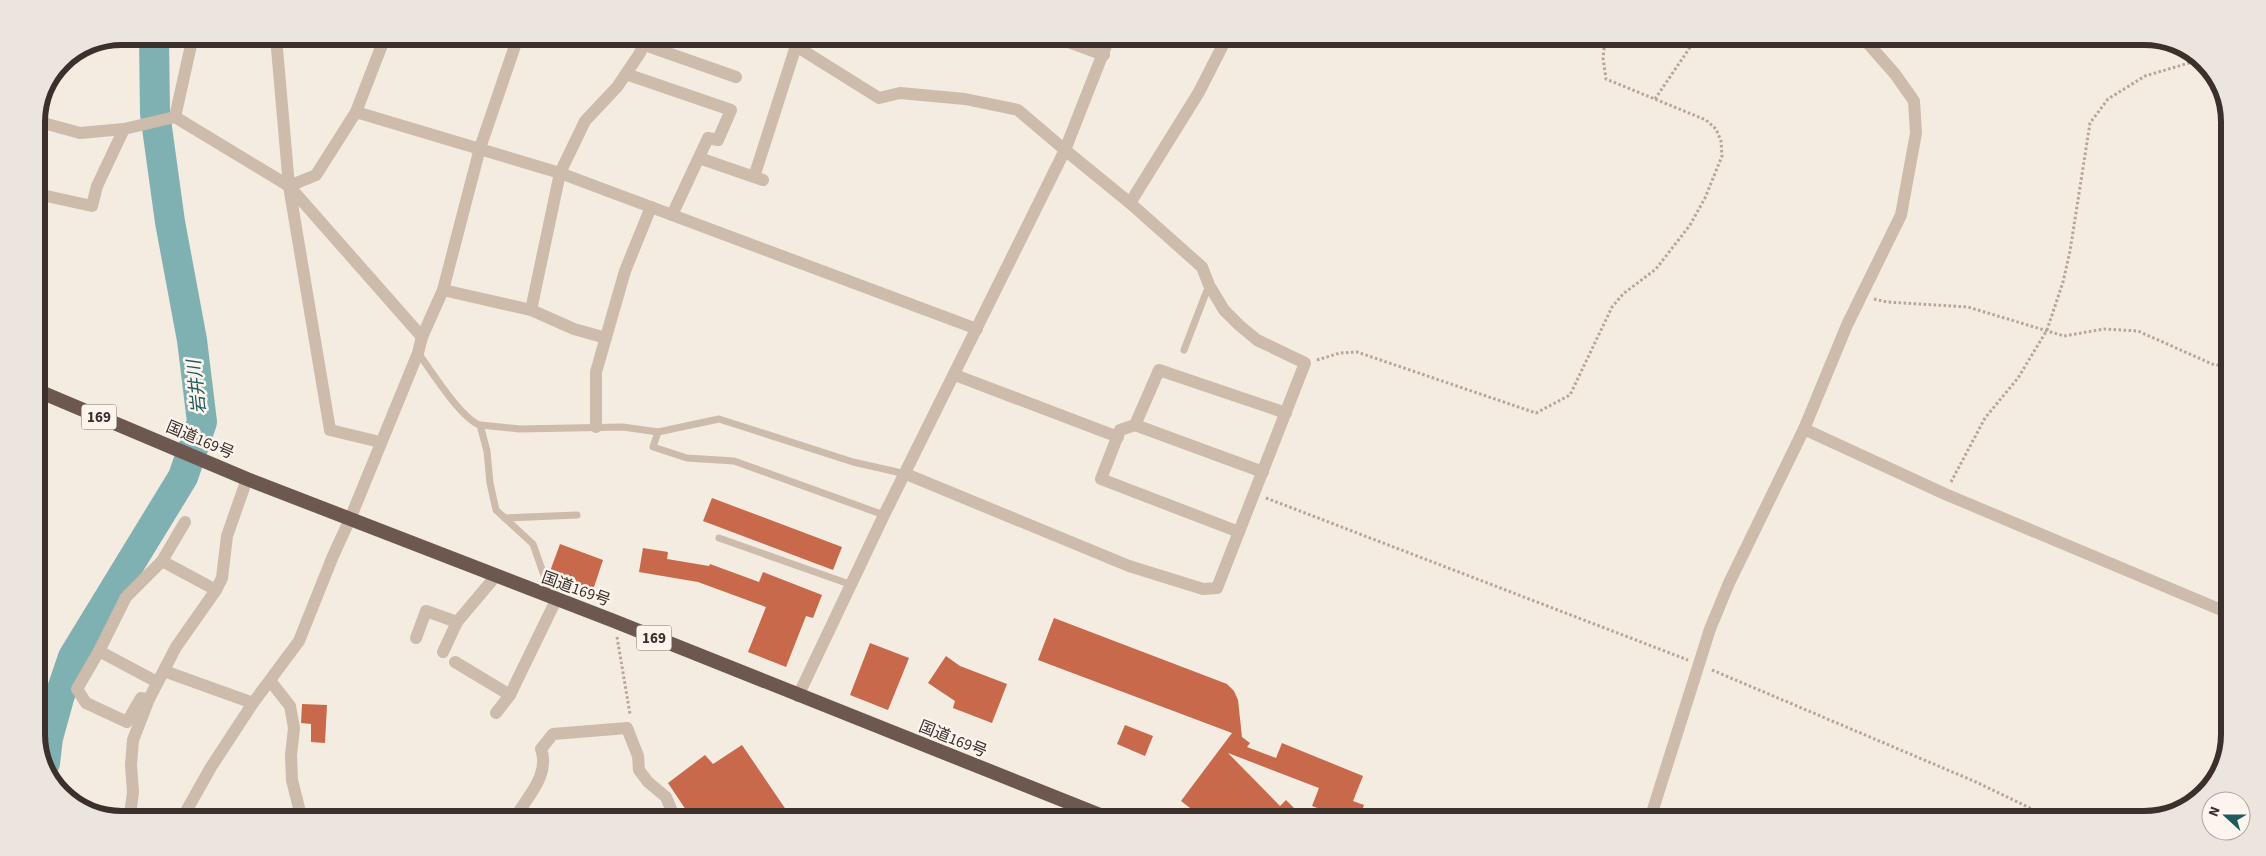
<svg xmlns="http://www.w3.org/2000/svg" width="2266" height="856" font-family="'Source Sans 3','Noto Sans JP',sans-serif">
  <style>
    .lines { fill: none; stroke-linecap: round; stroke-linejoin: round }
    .river { stroke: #7fb0b2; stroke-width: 30 }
    .building { fill: #c8694b }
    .path { stroke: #b9a596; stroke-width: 3; stroke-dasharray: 2.5 2.5; stroke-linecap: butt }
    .service { stroke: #cdbbac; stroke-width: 7 }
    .minor { stroke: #cdbbac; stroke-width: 12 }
    .tertiary { stroke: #cdbbac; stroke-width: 12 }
    .trunk { stroke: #6c584f; stroke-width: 14 }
    .labels { text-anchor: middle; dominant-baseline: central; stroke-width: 5; stroke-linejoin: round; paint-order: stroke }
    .shield { fill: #fbf5ee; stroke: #756b66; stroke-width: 1 }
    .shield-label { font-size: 15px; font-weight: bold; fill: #3b302b }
    .street-label { font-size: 16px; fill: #3b302b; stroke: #fbf5ee }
    .water-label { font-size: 18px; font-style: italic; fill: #1f5a5e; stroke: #fbf5ee }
    .rim { fill: none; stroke: #3b302b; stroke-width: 6 }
  </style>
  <rect width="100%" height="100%" fill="#f4ebe1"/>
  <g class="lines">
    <!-- river -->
    <polyline class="river" points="45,763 48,738 59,698 73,657 183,477 202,422 192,340 170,222 155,113 154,36"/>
  </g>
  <!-- building -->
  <g class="building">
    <polygon points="712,498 842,547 833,570 703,521"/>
    <polygon points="560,544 603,560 592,593 551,578 549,574"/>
    <polygon points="643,548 668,552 667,559 709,566 710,564 759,582 763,572 822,595 813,618 806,616 786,667 748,652 766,607 698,582 639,572"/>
    <polygon points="1054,618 1227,684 1234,691 1238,700 1242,737 1250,743 1247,747 1276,758 1282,743 1363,776 1353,801 1364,805 1359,818 1343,818 1312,806 1319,788 1228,753 1280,806 1286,800 1304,818 1203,818 1181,801 1232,733 1038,660"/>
    <polygon points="870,643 909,658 888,710 850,695"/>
    <polygon points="946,656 960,666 1007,684 992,723 953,708 955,701 928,683"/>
    <polygon points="302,704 327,705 325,743 311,742 311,724 301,723"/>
    <polygon points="1125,725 1153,736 1145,756 1117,744"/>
    <polygon points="742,745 791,817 690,816 668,783 705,755 713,764"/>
  </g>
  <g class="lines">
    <!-- path -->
    <g class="path">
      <polyline points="1655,99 1695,40"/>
      <polyline points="1874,299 1887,302 1968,307 2064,336 2104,329 2138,331 2212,364 2228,367"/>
      <polyline points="1317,360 1340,353 1357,352 1536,413 1570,395 1612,307 1623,294 1656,269 1690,225 1705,198 1722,156 1721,141 1716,129 1706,120 1606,79 1603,58 1605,40"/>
      <polyline points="1951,482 1985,418 2018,378 2047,330 2063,282 2070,251 2090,123 2108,99 2145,76 2199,60"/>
      <polyline points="1266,498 1688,660"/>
      <polyline points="617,637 630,714"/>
      <polyline points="1712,670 1976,782 2055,820"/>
    </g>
    <!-- service -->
    <g class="service">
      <polyline points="1184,350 1209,285"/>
      <path d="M418,353C431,370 461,419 480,425L487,451L490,483L496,510L533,544L546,581L554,597"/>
      <polyline points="480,425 520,429 623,427 658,432 719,419 853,462 906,474"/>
      <polyline points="658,432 653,447 687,458 734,461 884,515"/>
      <polyline points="505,518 577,515"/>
      <polyline points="719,538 852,585"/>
    </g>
    <!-- minor -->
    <g class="minor">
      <polyline points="276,37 289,186 330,430 380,442"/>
      <polyline points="783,38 879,98 900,93 965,99 1018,110 1065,150 1109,38"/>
      <polyline points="1058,38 1104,55"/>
      <polyline points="642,44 736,77"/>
      <polyline points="626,74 731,110 718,140 708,138 672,215"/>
      <polyline points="356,112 560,173 977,329"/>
      <polyline points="175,117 289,186 422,337"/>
      <polyline points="175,117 193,36"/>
      <polyline points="36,121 80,133 124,129 175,117"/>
      <polyline points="699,158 763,180"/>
      <polyline points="754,177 796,46"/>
      <polyline points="289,186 316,175 356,112 385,37"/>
      <polyline points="42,195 92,206 97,186 124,129"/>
      <polyline points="443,290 531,310 574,329 606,338"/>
      <polyline points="531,310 560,173 585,121 617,87 640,53 645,37"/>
      <polyline points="955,375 1118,437"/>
      <polyline points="1135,425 1263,472"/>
      <polyline points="596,427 596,372 625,271 651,207"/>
      <polyline points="1804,429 1945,494 2226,612"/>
      <polyline points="906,474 1129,566 1203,589 1217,588 1305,363 1257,340 1239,325 1224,310 1209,285 1202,267 1130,203"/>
      <polyline points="1239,532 1101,479 1120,430 1135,425 1159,370 1286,413"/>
      <polyline points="162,561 185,522"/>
      <polyline points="416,638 426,611 457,622"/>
      <polyline points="99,651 126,597 162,561 216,590"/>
      <polyline points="443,652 457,622 495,577"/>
      <polyline points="455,662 510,695"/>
      <polyline points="164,671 253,703"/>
      <polyline points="271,682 290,706 294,728 291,755 292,780 301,816"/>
      <polyline points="798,696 884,515 1065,150 1130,203 1199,92 1226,39"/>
      <polyline points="149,699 141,698 127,722 86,703 77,689 99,651 157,682"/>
      <polyline points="496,713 510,695 556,600"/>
      <polyline points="130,815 133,792 131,765 133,740 149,699 176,647 216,590 222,578 227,536 247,479"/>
      <polyline points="184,815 211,767 253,703 299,641 333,556 350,519"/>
      <path d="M516,816C529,795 550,774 541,749L553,734L627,728L638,756L639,770L648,782L666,797L674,816"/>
      <polyline points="1650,819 1710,629 1729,583 1804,429 1847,325 1901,215 1916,133 1914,101 1895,74 1865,40"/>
    </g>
    <!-- tertiary -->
    <polyline class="tertiary" points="350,519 418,353 422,337 443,290 480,148 518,37"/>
    <!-- trunk -->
    <polyline class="trunk" points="36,390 247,479 614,621 1105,817"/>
  </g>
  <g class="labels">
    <!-- shield labels -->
    <g class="shield">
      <rect x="81.5" y="404.5" width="35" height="25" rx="4"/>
      <rect x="636.5" y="625.5" width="35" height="25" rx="4"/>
    </g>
    <g class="shield-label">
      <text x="99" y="417">169</text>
      <text x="654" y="638">169</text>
    </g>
    <!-- street labels -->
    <g class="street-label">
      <text transform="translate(200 440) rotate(23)">国道169号</text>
      <text transform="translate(576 589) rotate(20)">国道169号</text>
      <text transform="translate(953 739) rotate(22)">国道169号</text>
    </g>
    <!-- water labels -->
    <g class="water-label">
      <text transform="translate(197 387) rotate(-96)">岩井川</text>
    </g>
  </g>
  <!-- crop -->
  <path d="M0 0H2266V856H0ZM122 45H2144A77 77 0 0 1 2221 122V734A77 77 0 0 1 2144 811H122A77 77 0 0 1 45 734V122A77 77 0 0 1 122 45Z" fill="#ece5de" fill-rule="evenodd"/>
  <path class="rim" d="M122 45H2144A77 77 0 0 1 2221 122V734A77 77 0 0 1 2144 811H122A77 77 0 0 1 45 734V122A77 77 0 0 1 122 45Z"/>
  <!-- north arrow -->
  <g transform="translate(2226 816) rotate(291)"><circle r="24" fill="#fbf5ee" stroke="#aea6a0"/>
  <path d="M0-4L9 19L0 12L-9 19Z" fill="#1f5a5e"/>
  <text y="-8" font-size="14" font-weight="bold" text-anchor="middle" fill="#3b302b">N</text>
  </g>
</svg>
